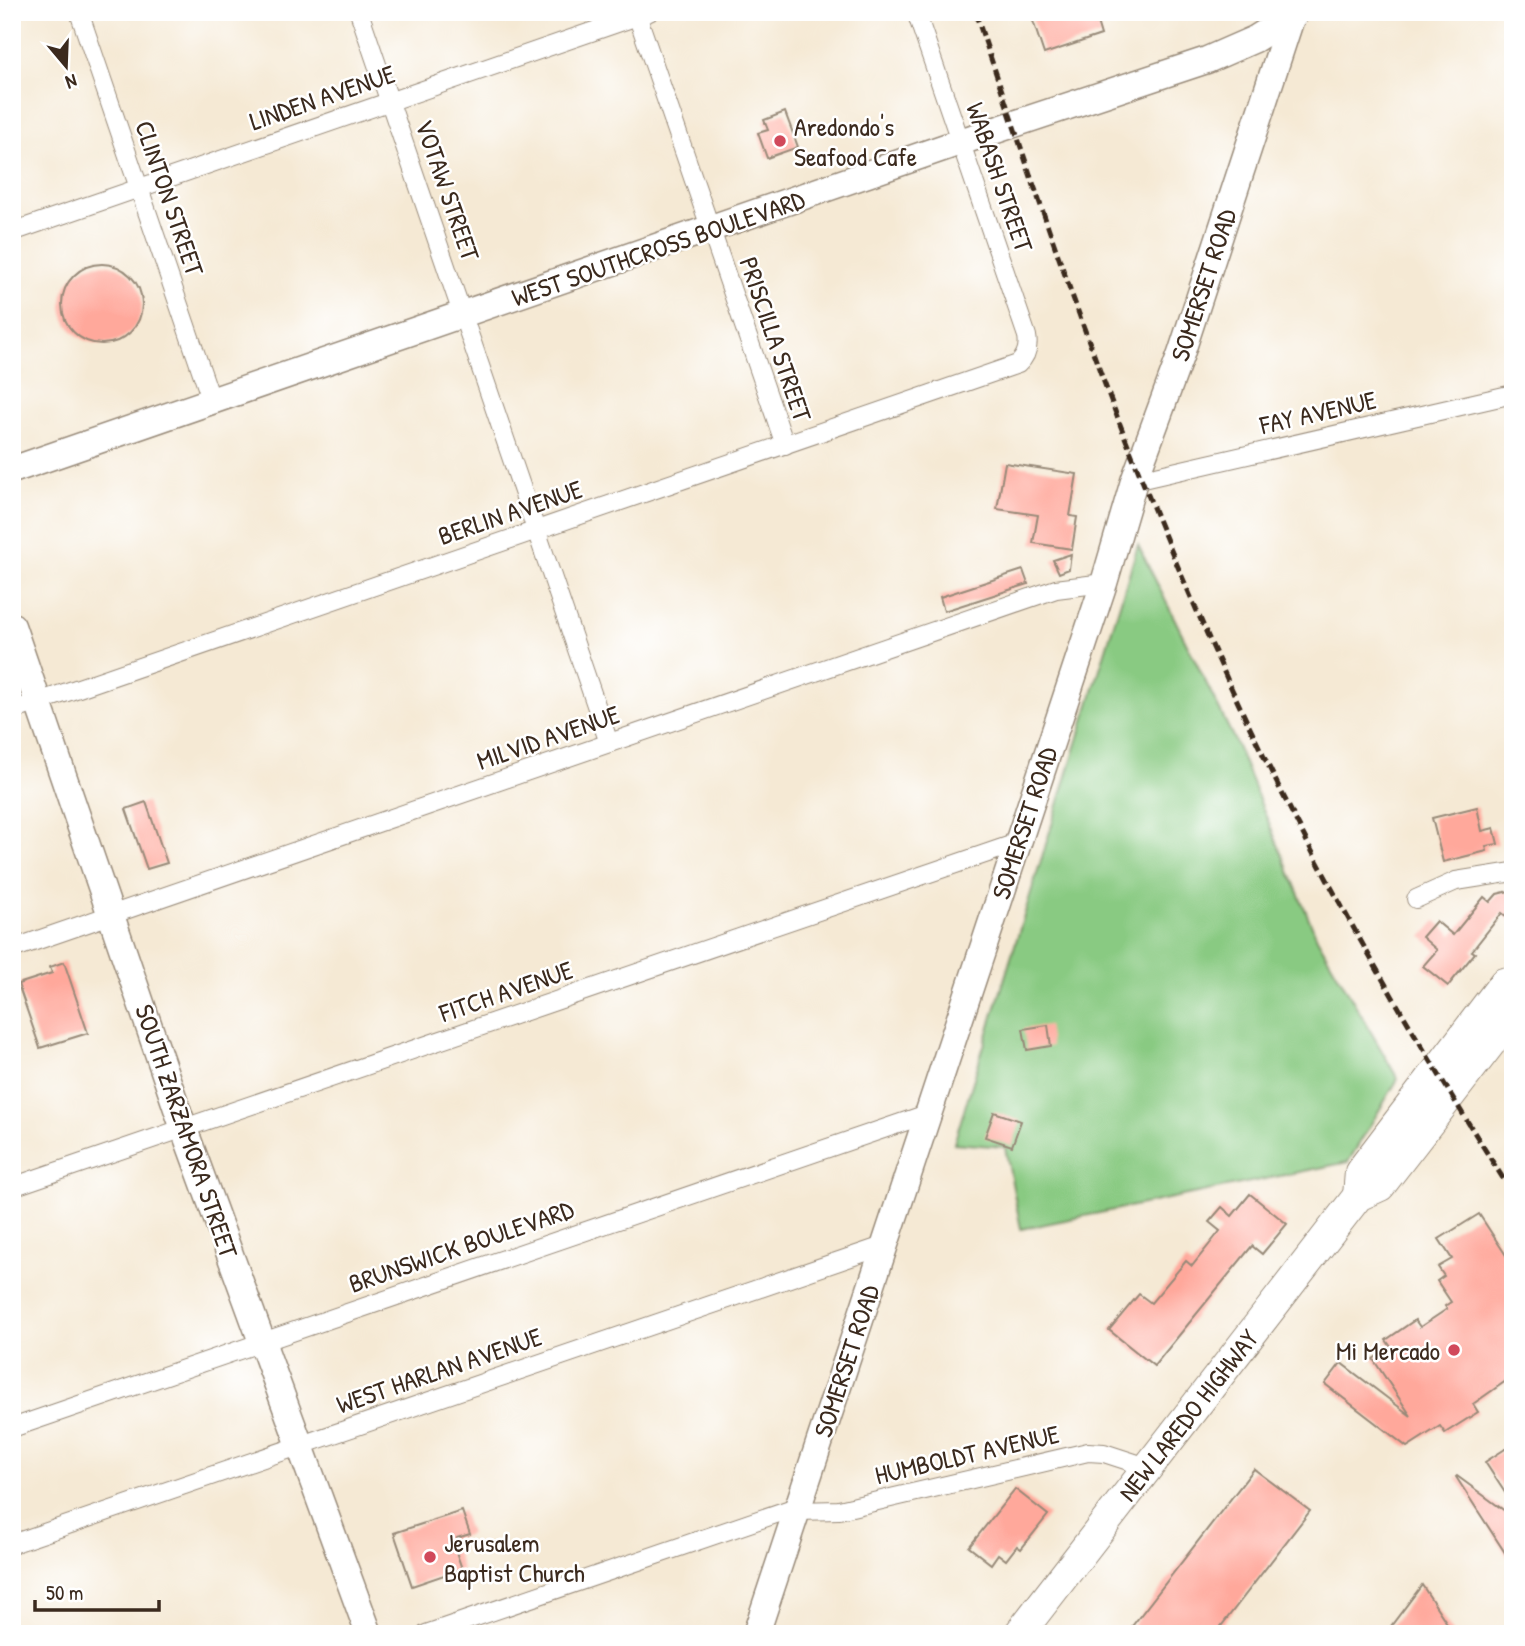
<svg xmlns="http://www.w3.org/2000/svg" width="1525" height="1646" font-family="'Patrick Hand',sans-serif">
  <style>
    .green { fill: #89ca82; stroke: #627a50; stroke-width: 2 }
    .building { fill: #ffa89b }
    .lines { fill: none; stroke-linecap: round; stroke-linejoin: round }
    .minor-casing { stroke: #988a79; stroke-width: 20 }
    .secondary-casing { stroke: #988a79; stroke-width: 29 }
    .primary-casing { stroke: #988a79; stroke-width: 32 }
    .minor { stroke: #fff; stroke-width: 18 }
    .secondary { stroke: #fff; stroke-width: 26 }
    .primary { stroke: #fff; stroke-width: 30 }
    .rail { stroke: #3b2a1e; stroke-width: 5; stroke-dasharray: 10 5; stroke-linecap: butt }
    .poi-dot { fill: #d1495b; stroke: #fff; stroke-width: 2.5 }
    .labels { text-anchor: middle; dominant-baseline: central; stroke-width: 5; stroke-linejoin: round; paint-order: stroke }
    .street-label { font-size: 26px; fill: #3b2a1e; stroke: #fff }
    .poi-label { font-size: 26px; fill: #3b2a1e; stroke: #fff; text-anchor: start }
  </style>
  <rect width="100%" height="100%" fill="#fff"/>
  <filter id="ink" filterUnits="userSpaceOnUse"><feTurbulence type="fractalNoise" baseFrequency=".0143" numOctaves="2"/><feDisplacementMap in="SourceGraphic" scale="14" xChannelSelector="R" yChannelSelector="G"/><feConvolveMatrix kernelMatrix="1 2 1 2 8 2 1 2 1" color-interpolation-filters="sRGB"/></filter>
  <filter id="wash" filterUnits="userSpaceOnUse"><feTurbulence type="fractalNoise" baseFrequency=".00686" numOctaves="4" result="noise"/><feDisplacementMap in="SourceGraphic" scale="28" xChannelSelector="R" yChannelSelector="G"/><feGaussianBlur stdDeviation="1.57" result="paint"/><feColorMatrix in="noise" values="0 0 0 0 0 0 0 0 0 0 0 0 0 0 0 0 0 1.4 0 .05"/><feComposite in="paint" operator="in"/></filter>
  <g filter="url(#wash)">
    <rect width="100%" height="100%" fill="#f5e9d4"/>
    <!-- green -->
    <polygon class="green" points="1138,545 1233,737 1317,938 1398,1079 1348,1162 1021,1229 1005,1147 954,1143"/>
    <g id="blocks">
      <!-- building -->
      <g class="building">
        <polygon points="1030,12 1094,12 1101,35 1044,54"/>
        <polygon points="785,112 798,147 767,158 758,133 768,130 764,120"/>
        <circle cx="102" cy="304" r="40"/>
        <polygon points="1005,463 1077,474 1070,516 1077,517 1072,549 1033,543 1038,515 997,509"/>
        <polygon points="1071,554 1069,569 1059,573 1053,560"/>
        <polygon points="1023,570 1028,584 944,611 940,597"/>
        <polygon points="146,802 167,863 147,869 126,809"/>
        <polygon points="1477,807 1482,831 1494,828 1498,844 1486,846 1487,851 1443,862 1432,818"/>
        <polygon points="1513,890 1513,922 1502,913 1472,951 1475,953 1448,986 1423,966 1437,950 1422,937 1436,921 1453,935 1484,897 1490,902 1497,894"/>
        <polygon points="64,962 88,1033 40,1048 18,984 52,973 50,967"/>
        <polygon points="1048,1025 1051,1046 1027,1050 1023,1029"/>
        <polygon points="994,1112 1021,1121 1012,1146 985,1137"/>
        <polygon points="1250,1194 1287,1224 1262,1254 1252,1246 1154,1366 1109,1330 1139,1294 1151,1303 1186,1261 1192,1266 1220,1231 1209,1222 1222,1207 1232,1216"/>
        <polygon points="1479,1214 1513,1266 1513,1376 1473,1404 1478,1412 1445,1433 1440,1426 1407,1447 1325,1384 1341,1363 1411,1416 1373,1359 1391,1347 1386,1340 1415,1320 1420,1327 1447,1309 1445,1306 1451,1302 1437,1281 1444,1276 1438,1267 1452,1259 1439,1239"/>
        <polygon points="1513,1444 1513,1505 1485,1462"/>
        <polygon points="1254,1469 1310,1511 1215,1634 1126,1634"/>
        <polygon points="1457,1476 1513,1517 1513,1565 1456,1477"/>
        <polygon points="1015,1489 1048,1515 1021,1549 1017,1546 1006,1560 998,1554 991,1564 969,1547"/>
        <polygon points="462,1511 470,1534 457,1538 459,1544 454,1546 462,1569 412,1586 394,1533"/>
        <polygon points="1422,1585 1454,1634 1385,1634"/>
      </g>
    </g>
  </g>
  <g filter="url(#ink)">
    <use href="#blocks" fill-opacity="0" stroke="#988a79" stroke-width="2"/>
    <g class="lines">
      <defs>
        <g id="minor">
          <polyline points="79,12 212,402"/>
          <polyline points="359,12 609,743"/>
          <polyline points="636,12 785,445"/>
          <polyline points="12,232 649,12"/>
          <polyline points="1134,481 1513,394"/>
          <path d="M12,711L1018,364C1027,356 1029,347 1027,336L916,12"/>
          <polyline points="1416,899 1456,881 1513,872"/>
          <polyline points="12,949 1056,589 1104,583"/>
          <polyline points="12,1187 1017,843"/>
          <polyline points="12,1428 927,1114"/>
          <polyline points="797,1511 839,1510 1088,1452 1104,1453 1147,1467"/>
          <polyline points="12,1544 883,1246"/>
          <polyline points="426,1634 799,1506"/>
        </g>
        <g id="secondary">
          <polyline points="12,470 960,142 1207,60 1255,39 1295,14"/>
          <polyline points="12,626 184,1129 369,1634"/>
          <polyline points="756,1634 1104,583 1134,481 1181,354 1293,12"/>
        </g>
        <g id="primary">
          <polyline points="1358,1196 1360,1172 1504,983 1513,981"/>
          <polyline points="1019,1634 1358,1196 1380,1186 1513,1014"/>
        </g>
      </defs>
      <!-- minor casing -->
      <use href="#minor" class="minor-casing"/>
      <!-- secondary casing -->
      <use href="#secondary" class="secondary-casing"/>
      <!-- primary casing -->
      <use href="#primary" class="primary-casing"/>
      <!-- minor -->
      <use href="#minor" class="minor"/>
      <!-- secondary -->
      <use href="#secondary" class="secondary"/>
      <!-- primary -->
      <use href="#primary" class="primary"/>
      <!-- rail -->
      <path class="rail" d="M975,12C1014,125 1051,240 1093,352C1131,457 1174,560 1219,661C1302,846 1404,1023 1513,1194"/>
    </g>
  </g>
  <!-- markers -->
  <g class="poi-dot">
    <circle cx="780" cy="141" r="7"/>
    <circle cx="1454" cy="1350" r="7"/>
    <circle cx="430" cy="1557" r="7"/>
  </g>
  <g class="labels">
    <!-- street labels -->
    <g class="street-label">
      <text transform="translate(322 97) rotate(-19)">LINDEN AVENUE</text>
      <text transform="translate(1000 177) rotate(71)">WABASH STREET</text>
      <text transform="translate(448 190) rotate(71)">VOTAW STREET</text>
      <text transform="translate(170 198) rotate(71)">CLINTON STREET</text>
      <text transform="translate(658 248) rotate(-19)">WEST SOUTHCROSS BOULEVARD</text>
      <text transform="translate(1203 285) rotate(-72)">SOMERSET ROAD</text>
      <text transform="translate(776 339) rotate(71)">PRISCILLA STREET</text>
      <text transform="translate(1318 412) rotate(-13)">FAY AVENUE</text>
      <text transform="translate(510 512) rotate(-19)">BERLIN AVENUE</text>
      <text transform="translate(548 737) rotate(-19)">MILVID AVENUE</text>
      <text transform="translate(1024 823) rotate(-72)">SOMERSET ROAD</text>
      <text transform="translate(506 991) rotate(-19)">FITCH AVENUE</text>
      <text transform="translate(187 1131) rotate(71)">SOUTH ZARZAMORA STREET</text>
      <text transform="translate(461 1246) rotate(-19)">BRUNSWICK BOULEVARD</text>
      <text transform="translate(846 1361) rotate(-72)">SOMERSET ROAD</text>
      <text transform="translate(439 1370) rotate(-19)">WEST HARLAN AVENUE</text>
      <text transform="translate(1188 1415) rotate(-52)">NEW LAREDO HIGHWAY</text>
      <text transform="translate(967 1454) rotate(-13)">HUMBOLDT AVENUE</text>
    </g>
    <!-- poi labels -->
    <g class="poi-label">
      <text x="794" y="126">Aredondo's<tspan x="794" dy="30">Seafood Cafe</tspan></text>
      <text x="1440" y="1350" text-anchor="end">Mi Mercado</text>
      <text x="444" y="1542">Jerusalem<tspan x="444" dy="30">Baptist Church</tspan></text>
    </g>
  </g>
  <!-- margin -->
  <rect width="1525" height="1646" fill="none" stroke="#fff" stroke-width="42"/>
  <!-- north arrow -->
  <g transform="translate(66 66) rotate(161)" stroke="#ffffff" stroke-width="5" paint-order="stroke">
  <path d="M0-5L12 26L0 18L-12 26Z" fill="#3b2a1e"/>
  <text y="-10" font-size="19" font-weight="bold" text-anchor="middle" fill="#3b2a1e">N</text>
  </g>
  <!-- scale -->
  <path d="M35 1600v10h124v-10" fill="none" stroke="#3b2a1e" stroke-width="3.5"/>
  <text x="46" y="1600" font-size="21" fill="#3b2a1e" stroke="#ffffff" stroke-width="5" paint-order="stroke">50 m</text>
</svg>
